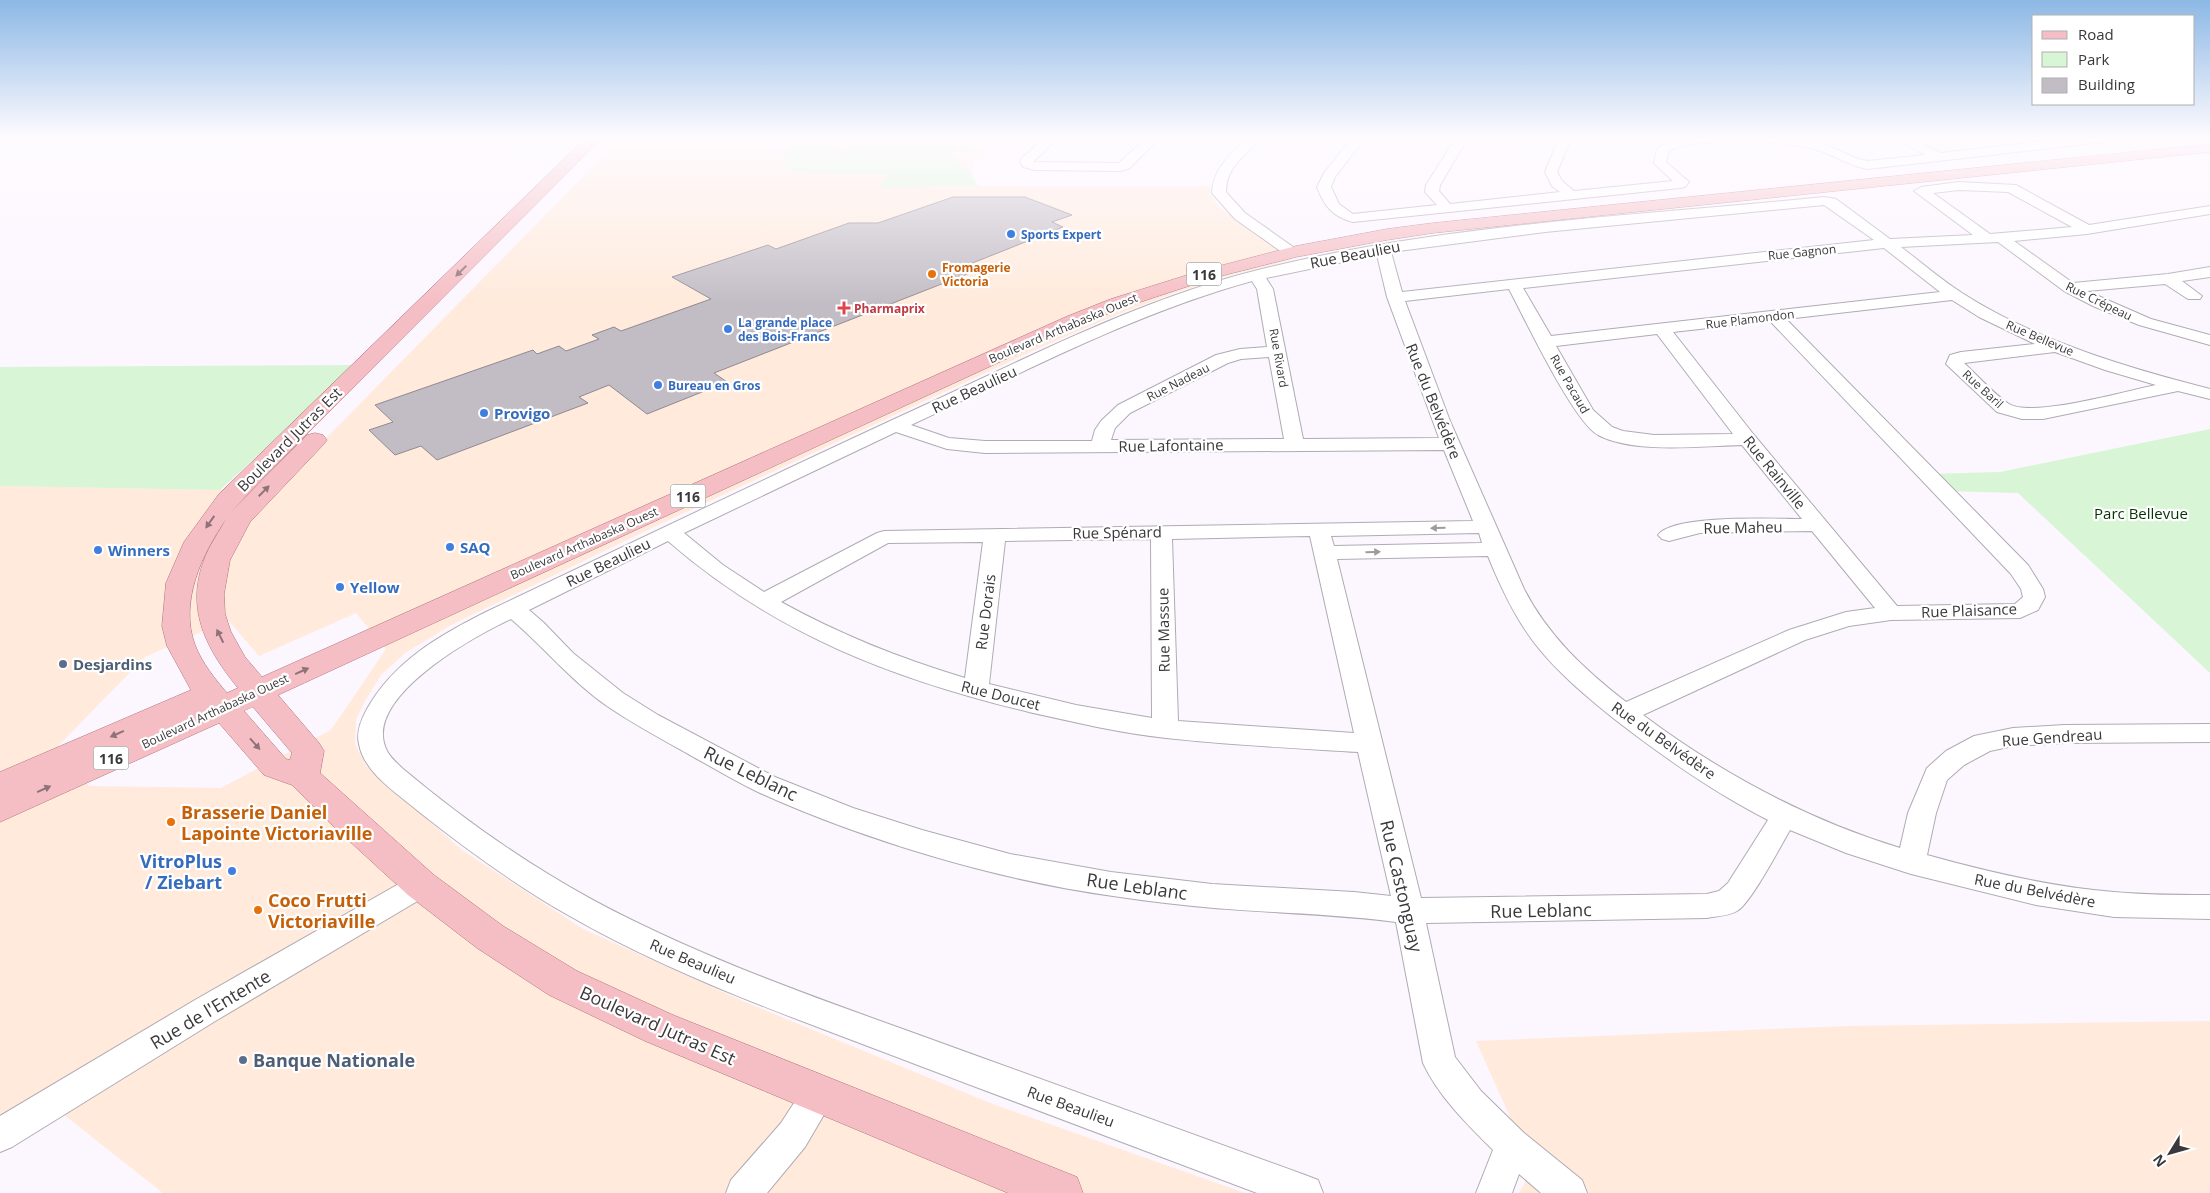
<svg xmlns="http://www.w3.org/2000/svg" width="2210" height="1193" font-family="'Open Sans',sans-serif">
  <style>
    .commercial { fill: #ffeadb; fill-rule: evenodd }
    .green { fill: #d8f5d5 }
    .building { fill: #c2bcc4; stroke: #8f8a92 }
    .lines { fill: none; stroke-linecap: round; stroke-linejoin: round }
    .minor-casing { stroke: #b0abb3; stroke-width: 2 }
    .major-casing { stroke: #b0737b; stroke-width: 1 }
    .minor { fill: #fff; fill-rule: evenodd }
    .major { fill: #f5bec4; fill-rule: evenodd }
    .oneway { fill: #8e7479 }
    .oneway2 { fill: #9c9c9d }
    .shop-dot { fill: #3f7fe0; stroke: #fff; stroke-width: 2 }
    .food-dot { fill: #e8710a; stroke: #fff; stroke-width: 2 }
    .health-dot { fill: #e0444e; stroke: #fff; stroke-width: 2 }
    .service-dot { fill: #5c6f8a; stroke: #fff; stroke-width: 2 }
    .labels { text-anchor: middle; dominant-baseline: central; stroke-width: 4.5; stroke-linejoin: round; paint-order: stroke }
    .far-shop-label { font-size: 12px; font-weight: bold; fill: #366cbe; stroke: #fff; text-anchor: start }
    .far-street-label { font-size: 12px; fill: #3a383b; stroke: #fff }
    .far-food-label { font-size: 12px; font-weight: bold; fill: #c56008; stroke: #fff; text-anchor: start }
    .far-health-label { font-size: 12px; font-weight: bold; fill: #be3a42; stroke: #fff; text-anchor: start }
    .shield { fill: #fff; stroke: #757476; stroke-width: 1 }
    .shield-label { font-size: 14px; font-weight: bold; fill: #3a383b }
    .street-label { font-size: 15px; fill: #3a383b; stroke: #fff }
    .shop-label { font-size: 15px; font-weight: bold; fill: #366cbe; stroke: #fff; text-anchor: start }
    .park-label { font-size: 15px; fill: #073306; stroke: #fff }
    .service-label { font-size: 15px; font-weight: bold; fill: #4e5e75; stroke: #fff; text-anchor: start }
    .near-street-label { font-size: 18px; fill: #3a383b; stroke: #fff }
    .near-food-label { font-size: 18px; font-weight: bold; fill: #c56008; stroke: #fff; text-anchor: start }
    .near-shop-label { font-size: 18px; font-weight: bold; fill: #366cbe; stroke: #fff; text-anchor: end }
    .near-service-label { font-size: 18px; font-weight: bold; fill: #4e5e75; stroke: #fff; text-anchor: start }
  </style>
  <rect width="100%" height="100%" fill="#fcf6ff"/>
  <!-- commercial -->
  <g class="commercial">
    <path d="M621,138H1001L974,163L969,186H1210V194L1220,208L1292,260L1235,274L1175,293L1116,315L1041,347L656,526L453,624L405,653L381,675L365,701L356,720L355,744L366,766L462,850L583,929L745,1002L990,1103L1245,1193H163L63,1114L0,1153V486L220,490L243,482H286L291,474ZM356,613L386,649L331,730L221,788L89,786L58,746L145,657L228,620L259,656Z"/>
    <polygon points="2210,1021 2210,1193 1519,1193 1533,1168 1476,1041 1849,1026"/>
  </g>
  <!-- green -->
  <g class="green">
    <polygon points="796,138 847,138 834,150 840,157 864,138 1001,138 995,142 948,152 970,172 978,186 879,187 887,174 800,173 787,169 782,161"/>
    <polygon points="356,365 220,490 0,486 0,367"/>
    <polygon points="2210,429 2210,673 2018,493 1946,491 1929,474 2000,472"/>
  </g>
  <!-- building -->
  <polygon class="building" points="953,197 1025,197 1072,215 1052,222 1063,227 970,264 980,269 714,373 727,382 647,414 609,385 579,397 588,403 437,460 421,446 395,455 369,430 393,422 375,405 533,350 537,354 559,346 566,351 599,339 592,335 614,327 621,331 711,299 672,277 768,245 776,249 849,223 878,223"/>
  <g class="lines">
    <defs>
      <g id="minor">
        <polygon points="1044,138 1058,138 1033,162 1119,163 1146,138 1159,138 1130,168 1121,171 1035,170 1023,167 1020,161 1022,158"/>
        <path d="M1248,138H1261C1246,156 1226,166 1226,192L1245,213L1296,249L1298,252L1296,255H1286L1235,219L1212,193C1213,168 1231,154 1248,138Z"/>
        <path d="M1352,138H1365L1335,177L1331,187L1339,204L1353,214L1437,205L1425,192L1426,185L1456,138H1468L1440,185L1439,191L1450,204L1560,192L1552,186L1545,172L1559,138H1571L1557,172L1562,181L1574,191L1673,181L1654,163L1657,149L1668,142L1685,138L1798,139L1822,143L1858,159L1868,161L1925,155L1896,138H1912L1941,153L2068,138H2109L2103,142L1868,169C1847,166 1831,152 1810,148C1780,141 1696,137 1669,151L1666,162L1689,182L1685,187L1680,188L1353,222C1333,217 1324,206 1317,187L1324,173Z"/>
        <path d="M1959,182L2016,185L2089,225L2210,206V214L2087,234L2014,241L2073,283L2168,274L2210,267V277L2182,281L2202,296L2200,299H2188L2165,284L2087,291L2151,319L2210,335V345L2139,325L2093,306L2064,291L1998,242L1901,247C1921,262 1940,279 1962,293C2037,341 2124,367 2210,389V399L2178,391L2043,419H2022L1997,412L1946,364L1950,355L1961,352L2035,344L1979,317L1952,300L1786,319L2028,565L2043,589L2045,597L2038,610L2020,618L1891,620L1849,626L1805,640L1643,715C1722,774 1806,819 1900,848L1908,813L1927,768L1946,751L1974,736L2013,728L2064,725L2210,724V742L2064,743L2013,746L1990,751L1964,765L1947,780L1936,813L1927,855C1988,872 2051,887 2114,892C2146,895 2178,895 2210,895V919L2114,917L2036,905L1911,874L1846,853L1790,830C1780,847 1751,903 1737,911C1728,916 1717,916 1707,918L1426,923L1455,1057L1481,1091L1524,1133L1582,1180L1587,1193H1541L1519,1174L1512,1193H1476L1493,1150C1467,1124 1439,1097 1423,1063L1396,922C1335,914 1275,913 1214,908C1180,905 1146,901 1113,896C997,880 864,840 758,792C735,781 712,767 690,755C662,739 633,724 607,706C571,681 544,647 511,619C475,636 360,698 387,751C390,757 397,763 402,768C460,817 524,862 591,899C700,958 817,998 933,1040C1057,1085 1181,1130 1305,1175L1318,1180L1323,1193H1257C1143,1150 1029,1107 915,1064C798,1019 677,978 568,915C515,885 466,849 418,811C397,793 364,773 359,744C356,732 361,720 367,709C394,661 440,635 488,611C638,540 787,468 938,399C1041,351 1144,299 1254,271C1438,224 1635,216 1824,197L1836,199L1890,239L1973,235L1914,191L1921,187ZM1959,190L2008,192L2072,227L1990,234L1933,193ZM1824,205L1874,240L1402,292L1391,252L1545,232ZM1884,248L1940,292L1551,336L1523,288ZM1377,255L1387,297L1439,438L1303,439L1273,289L1266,278ZM1252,281L1257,289L1267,347L1240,349L1216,355L1118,405L1101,421L1095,430L1092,441H985L949,438L911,425C1022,373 1133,314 1252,281ZM1509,289C1525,319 1573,421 1598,435C1634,454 1702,446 1742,445L1802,519C1775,519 1673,514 1658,535L1662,539L1669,541L1700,533L1812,531L1875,608L1846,612L1789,630L1626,702C1585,670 1548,636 1524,589L1450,421L1405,301ZM1770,321L2011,574L2021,589L2023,597L2015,604L1897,606L1754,435L1673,332ZM1657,334L1733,434L1654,435L1623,431L1612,427L1593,410L1556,346ZM2055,352L2105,370L2156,385C2126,391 2033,418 2009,404C1996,396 1976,374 1964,363ZM1269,357L1284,439L1111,440L1115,428L1130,413L1228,363L1241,359ZM896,432L947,449L985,453L1444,450L1473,521L884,531L877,533L764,592L723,565L684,533ZM1479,533L1482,543L1334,546L1331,536ZM1310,536L1354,733L1178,721L1172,539ZM1151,539L1152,718L1076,705L989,684L1005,541ZM668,541C775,634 893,679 1029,712C1074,722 1120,733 1166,738C1230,745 1294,748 1358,752L1391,896L1354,892L1212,884L1111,872L1010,854L922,830L853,808L775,777L658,715L623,693L573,653L543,622L529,610ZM983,542L965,678C901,659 839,634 781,602L888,543ZM1488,556C1501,588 1515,618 1536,645C1558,673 1586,696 1613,718C1662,756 1713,792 1768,820L1728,883L1719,891L1707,894L1421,898L1337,559Z"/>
        <polygon points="421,873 431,877 436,885 431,893 217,1020 12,1147 0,1152 0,1116 195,1000 411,877"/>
        <polygon points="819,1078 831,1083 836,1094 805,1147 767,1193 726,1193 731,1180 781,1123 807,1083"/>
      </g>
      <path id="major" d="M586,138H602L262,479L230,513L307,435L315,433L323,435L327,440L323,445L250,522L230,560L224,594L225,614L231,632L245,657L262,677L1068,316L1111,299L1200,271L1296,246L1387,229L1433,223L2210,144V152L1433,233L1387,240L1296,257L1213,278L1125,307L1082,324L278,695L319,743L324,751L320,773L434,875L503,926L577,971L673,1015L1077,1177L1083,1193H1008L645,1041L549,995L477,948L408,895L333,826L292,785L264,775L219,723L0,822V772L191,690L167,646L162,626L166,583L184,542L219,494ZM226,519C219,532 209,546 204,560C185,610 207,650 238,688L227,693C215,679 202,663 195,645C179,602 202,554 226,519ZM253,707L292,753L290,760L286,759L244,711Z"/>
    </defs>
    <!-- minor casing -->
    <use href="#minor" class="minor-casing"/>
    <!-- major casing -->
    <use href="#major" class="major-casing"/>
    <!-- minor -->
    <use href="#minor" class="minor"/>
    <!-- major -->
    <use href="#major" class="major"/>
  </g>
  <!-- one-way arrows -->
  <defs><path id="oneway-solid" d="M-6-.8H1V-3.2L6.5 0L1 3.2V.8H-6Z" transform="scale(1.25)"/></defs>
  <g class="oneway">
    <use href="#oneway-solid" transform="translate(461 271) rotate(136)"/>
    <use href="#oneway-solid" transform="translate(264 491) rotate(-45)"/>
    <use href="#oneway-solid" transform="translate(210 522) rotate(125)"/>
    <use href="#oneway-solid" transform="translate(220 636) rotate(-116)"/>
    <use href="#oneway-solid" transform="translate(302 671) rotate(-24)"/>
    <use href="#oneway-solid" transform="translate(117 734) rotate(156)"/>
    <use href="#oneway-solid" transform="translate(255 744) rotate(48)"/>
    <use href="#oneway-solid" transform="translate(44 789) rotate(-24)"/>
  </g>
  <g class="oneway2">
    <use href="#oneway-solid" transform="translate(1438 528) rotate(179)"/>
    <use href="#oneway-solid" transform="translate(1373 552) rotate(-1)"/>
  </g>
  <!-- sky -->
  <linearGradient id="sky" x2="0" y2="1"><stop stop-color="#8cb8e5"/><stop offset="0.45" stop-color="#fefbff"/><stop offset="1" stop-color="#fefbff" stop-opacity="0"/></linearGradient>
  <rect width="2210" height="305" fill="url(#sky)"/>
  <!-- markers -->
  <g class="shop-dot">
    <circle cx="1011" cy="234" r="5"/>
    <circle cx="728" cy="329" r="5"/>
    <circle cx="658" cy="385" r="5"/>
    <circle cx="484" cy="413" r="5"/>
    <circle cx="450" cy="547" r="5"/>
    <circle cx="98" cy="550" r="5"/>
    <circle cx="340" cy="587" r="5"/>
    <circle cx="232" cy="871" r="5"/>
  </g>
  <g class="food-dot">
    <circle cx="932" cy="274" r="5"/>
    <circle cx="171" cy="822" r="5"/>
    <circle cx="258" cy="910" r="5"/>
  </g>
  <path class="health-dot" d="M841.5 300.5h5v5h5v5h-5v5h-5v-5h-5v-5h5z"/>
  <g class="service-dot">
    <circle cx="63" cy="664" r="5"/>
    <circle cx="243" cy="1060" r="5"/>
  </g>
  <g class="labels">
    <!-- far-shop labels -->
    <g class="far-shop-label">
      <text x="1021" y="234">Sports Expert</text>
      <text x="738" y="322">La grande place<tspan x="738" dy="14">des Bois-Francs</tspan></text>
      <text x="668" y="385">Bureau en Gros</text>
    </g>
    <!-- far-street labels -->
    <g class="far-street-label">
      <text transform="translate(1802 252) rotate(-6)">Rue Gagnon</text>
      <text transform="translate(2099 301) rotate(26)">Rue Crépeau</text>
      <text transform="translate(1750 319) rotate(-7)">Rue Plamondon</text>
      <text transform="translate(1063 328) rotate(-23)">Boulevard Arthabaska Ouest</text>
      <text transform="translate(2040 338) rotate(23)">Rue Bellevue</text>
      <text transform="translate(1279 358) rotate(80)">Rue Rivard</text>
      <text transform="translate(1178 382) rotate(-27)">Rue Nadeau</text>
      <text transform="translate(1570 384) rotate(60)">Rue Pacaud</text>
      <text transform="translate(1983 389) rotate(42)">Rue Baril</text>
      <text transform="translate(584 543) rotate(-24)">Boulevard Arthabaska Ouest</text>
      <text transform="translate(215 711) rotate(-25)">Boulevard Arthabaska Ouest</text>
    </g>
    <!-- far-food labels -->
    <g class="far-food-label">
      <text x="942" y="267">Fromagerie<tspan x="942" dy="14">Victoria</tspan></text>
    </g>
    <!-- far-health labels -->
    <g class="far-health-label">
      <text x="854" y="308">Pharmaprix</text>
    </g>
    <!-- shield labels -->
    <g class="shield">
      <rect x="1186.5" y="262.5" width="35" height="23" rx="4"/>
      <rect x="670.5" y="484.5" width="35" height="23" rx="4"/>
      <rect x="93.5" y="746.5" width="35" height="23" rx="4"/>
    </g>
    <g class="shield-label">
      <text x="1204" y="274">116</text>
      <text x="688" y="496">116</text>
      <text x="111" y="758">116</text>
    </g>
    <!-- street labels -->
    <g class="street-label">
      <text transform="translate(1355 254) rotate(-11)">Rue Beaulieu</text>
      <text transform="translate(974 389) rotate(-25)">Rue Beaulieu</text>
      <text transform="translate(1434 401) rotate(68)">Rue du Belvédère</text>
      <text transform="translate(289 439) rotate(-45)">Boulevard Jutras Est</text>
      <text transform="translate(1171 445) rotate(-1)">Rue Lafontaine</text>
      <text transform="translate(1775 472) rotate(51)">Rue Rainville</text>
      <text transform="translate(1743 527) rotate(-1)">Rue Maheu</text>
      <text transform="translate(1117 532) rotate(-1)">Rue Spénard</text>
      <text transform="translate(608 562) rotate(-26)">Rue Beaulieu</text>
      <text transform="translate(1969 610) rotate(-2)">Rue Plaisance</text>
      <text transform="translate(985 612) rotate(-83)">Rue Dorais</text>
      <text transform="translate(1163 630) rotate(-91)">Rue Massue</text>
      <text transform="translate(1001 695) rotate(14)">Rue Doucet</text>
      <text transform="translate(2052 737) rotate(-4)">Rue Gendreau</text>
      <text transform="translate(1664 740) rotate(35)">Rue du Belvédère</text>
      <text transform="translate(2035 890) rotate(11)">Rue du Belvédère</text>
      <text transform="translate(693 961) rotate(23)">Rue Beaulieu</text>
      <text transform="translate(1071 1106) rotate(20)">Rue Beaulieu</text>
    </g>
    <!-- shop labels -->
    <g class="shop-label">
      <text x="494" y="413">Provigo</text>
      <text x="460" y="547">SAQ</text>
      <text x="108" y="550">Winners</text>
      <text x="350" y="587">Yellow</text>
    </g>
    <!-- park labels -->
    <g class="park-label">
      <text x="2141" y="513">Parc Bellevue</text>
    </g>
    <!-- service labels -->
    <g class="service-label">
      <text x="73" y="664">Desjardins</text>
    </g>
    <!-- near-street labels -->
    <g class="near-street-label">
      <text transform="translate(751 773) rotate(26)">Rue Leblanc</text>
      <text transform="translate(1137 886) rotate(8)">Rue Leblanc</text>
      <text transform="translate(1402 886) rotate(77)">Rue Castonguay</text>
      <text transform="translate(1541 910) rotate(-1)">Rue Leblanc</text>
      <text transform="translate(210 1009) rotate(-31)">Rue de l'Entente</text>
      <text transform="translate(658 1025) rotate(24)">Boulevard Jutras Est</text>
    </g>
    <!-- near-food labels -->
    <g class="near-food-label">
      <text x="181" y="812">Brasserie Daniel<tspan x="181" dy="21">Lapointe Victoriaville</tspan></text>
      <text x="268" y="900">Coco Frutti<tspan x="268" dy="21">Victoriaville</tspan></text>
    </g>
    <!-- near-shop labels -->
    <g class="near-shop-label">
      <text x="222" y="861">VitroPlus<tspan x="222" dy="21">/ Ziebart</tspan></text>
    </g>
    <!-- near-service labels -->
    <g class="near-service-label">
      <text x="253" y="1060">Banque Nationale</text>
    </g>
  </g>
  <!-- legend -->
  <rect x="2032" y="15" width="162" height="90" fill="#ffffff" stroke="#b0afb1"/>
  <rect x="2042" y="31" width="25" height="8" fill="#f5bec4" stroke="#b0afb1"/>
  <text x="2078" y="40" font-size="15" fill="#3a383b">Road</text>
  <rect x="2042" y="52" width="25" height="15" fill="#d8f5d5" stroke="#b0afb1"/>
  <text x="2078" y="65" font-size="15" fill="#3a383b">Park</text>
  <rect x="2042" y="78" width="25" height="15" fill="#c2bcc4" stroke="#b0afb1"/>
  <text x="2078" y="90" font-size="15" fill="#3a383b">Building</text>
  <!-- north arrow -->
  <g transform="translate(2170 1153) rotate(233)" stroke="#ffffff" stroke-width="4" paint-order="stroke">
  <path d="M0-4L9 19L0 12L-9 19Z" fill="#3a383b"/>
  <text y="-8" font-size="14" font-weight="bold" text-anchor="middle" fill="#3a383b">N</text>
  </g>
</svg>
